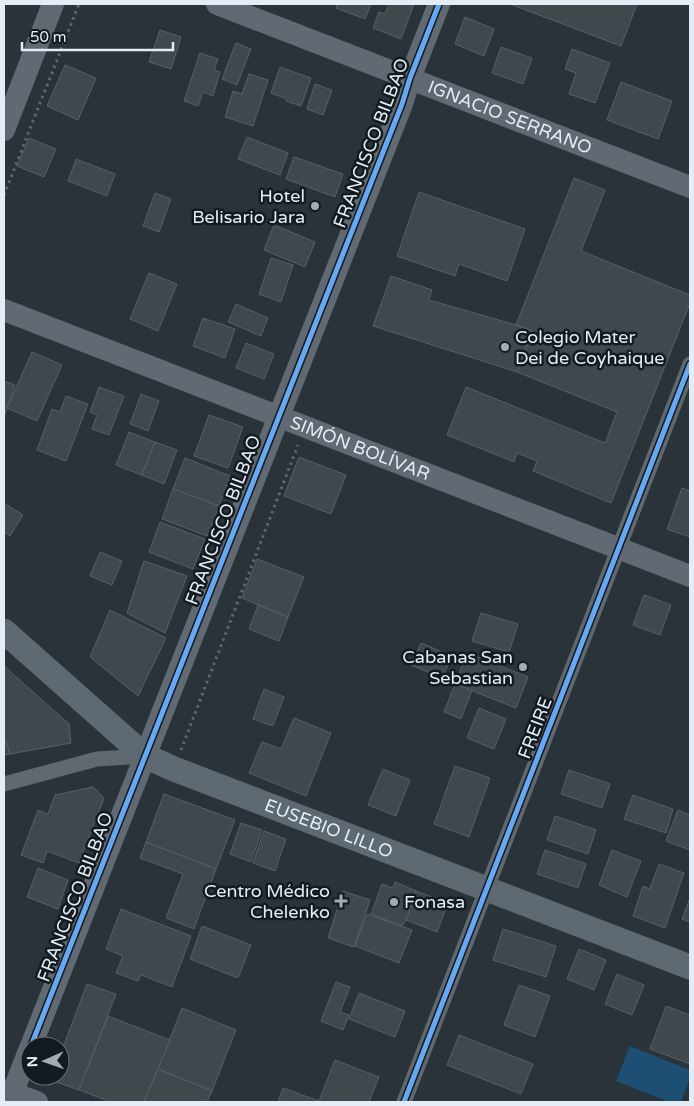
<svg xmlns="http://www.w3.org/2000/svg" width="694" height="1106" font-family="'Varela Round',sans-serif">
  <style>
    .green { fill: #1d4f74 }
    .building { fill: #40474d; stroke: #585f65 }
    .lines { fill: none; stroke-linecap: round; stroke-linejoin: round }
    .path { stroke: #60686e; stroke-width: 3; stroke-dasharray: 2.5 4; stroke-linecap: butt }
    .street { stroke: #606870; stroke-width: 15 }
    .secondary { stroke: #616972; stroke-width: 22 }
    .primary { stroke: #5e6972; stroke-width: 25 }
    .cycleway-casing { stroke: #131a20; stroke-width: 8 }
    .cycleway { stroke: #66a8f1; stroke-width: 5 }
    .poi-dot { fill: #a3acb4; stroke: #131a20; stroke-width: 2 }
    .labels { text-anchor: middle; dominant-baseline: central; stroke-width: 5; stroke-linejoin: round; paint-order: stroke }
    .street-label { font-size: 18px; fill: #e4edf5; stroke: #131a20 }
    .poi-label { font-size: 18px; fill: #e4edf5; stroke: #131a20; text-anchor: end }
  </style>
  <rect width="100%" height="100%" fill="#2a323a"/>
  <!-- green -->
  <polygon class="green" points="630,1046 690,1070 690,1078 681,1102 669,1102 616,1081"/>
  <!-- building -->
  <g class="building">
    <polygon points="337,4 371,4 365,19 336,8"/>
    <polygon points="389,4 414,4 401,39 373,28 379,12 385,14"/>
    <polygon points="510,4 637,4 621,46"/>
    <polygon points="465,17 494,29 484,56 455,44"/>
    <polygon points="160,30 181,37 171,69 149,62"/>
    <polygon points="236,43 251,49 237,85 222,79"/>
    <polygon points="501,47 532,58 523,84 492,73"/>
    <polygon points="572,49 610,63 595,103 569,94 576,73 565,69"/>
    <polygon points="200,53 218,59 214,70 220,72 213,96 203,92 198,106 184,101"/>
    <polygon points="65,65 96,78 78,120 47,106"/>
    <polygon points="280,67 311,78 301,106 286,101 287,99 271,93"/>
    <polygon points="249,74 268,80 253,126 225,117 233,91 242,94"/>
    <polygon points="621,82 672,101 658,139 607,120"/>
    <polygon points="315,84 332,90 323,115 307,109"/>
    <polygon points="247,137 288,153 280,175 238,159"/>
    <polygon points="29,138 56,149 44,177 17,166"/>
    <polygon points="294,157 343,174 335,197 286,179"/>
    <polygon points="76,159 115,174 107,196 68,181"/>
    <polygon points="574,178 605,190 581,251 690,295 690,303 611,503 533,471 537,461 517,453 514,462 447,435 466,387 605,443 617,412 517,372 533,331 516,325"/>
    <polygon points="419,192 525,229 507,281 459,264 455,276 397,256"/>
    <polygon points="155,193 171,199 159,232 143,226"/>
    <polygon points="274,225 315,242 305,267 264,250"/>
    <polygon points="271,258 293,265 281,302 259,294"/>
    <polygon points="149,273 177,284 158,331 130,319"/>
    <polygon points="391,276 432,290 429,300 516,325 533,331 517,372 373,326"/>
    <polygon points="236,304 268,318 261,336 228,322"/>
    <polygon points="203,318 235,329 225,358 193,346"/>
    <polygon points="246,343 274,354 264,379 236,368"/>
    <polygon points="32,352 62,365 37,421 7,408"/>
    <polygon points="4,381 15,385 4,417"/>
    <polygon points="99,387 124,396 109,435 92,429 97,415 90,412"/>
    <polygon points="141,394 159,401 148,431 130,424"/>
    <polygon points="66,396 88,404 66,461 37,450 52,409 60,412"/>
    <polygon points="209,415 243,427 228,468 194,456"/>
    <polygon points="129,432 155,442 142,475 116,465"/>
    <polygon points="155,442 177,450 164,484 142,475"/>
    <polygon points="299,457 346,475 331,514 284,496"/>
    <polygon points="185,458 230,476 219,506 173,489"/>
    <polygon points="682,488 690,491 690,537 667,529"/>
    <polygon points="173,489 219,506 207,536 162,519"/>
    <polygon points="4,503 23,515 10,536 4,532"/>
    <polygon points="160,522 205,539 193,569 149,552"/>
    <polygon points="100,552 122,561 112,585 90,576"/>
    <polygon points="257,559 304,577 288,617 242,598"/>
    <polygon points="144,561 187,576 165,633 127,613"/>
    <polygon points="644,595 671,605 660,635 633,625"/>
    <polygon points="258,605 288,617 279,641 249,629"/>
    <polygon points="110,610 166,638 138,696 90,657"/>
    <polygon points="481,613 518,624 509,652 472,641"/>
    <polygon points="421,643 452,656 442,678 411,665"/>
    <polygon points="467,653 528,677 516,708 455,684"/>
    <polygon points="4,666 69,724 71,743 10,754 4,735"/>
    <polygon points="455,684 472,690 461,719 444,712"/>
    <polygon points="264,689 284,697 273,726 253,719"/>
    <polygon points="479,708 506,719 494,749 467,738"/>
    <polygon points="294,718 331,733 306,796 249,773 262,742 281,749"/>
    <polygon points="4,735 10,754 4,755"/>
    <polygon points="455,766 490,778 469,837 434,824"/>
    <polygon points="383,769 410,780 396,816 368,805"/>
    <polygon points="569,770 610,784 602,808 561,794"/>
    <polygon points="93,787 104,798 79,863 47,851 43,863 21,855 38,810 48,814 55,795"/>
    <polygon points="164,794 235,820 216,869 146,842"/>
    <polygon points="633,795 673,809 666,833 624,819"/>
    <polygon points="678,810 690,815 690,850 666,841"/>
    <polygon points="555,816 596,830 588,854 547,840"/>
    <polygon points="241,823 262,830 251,862 230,854"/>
    <polygon points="264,831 286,839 275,871 253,863"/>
    <polygon points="146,842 216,869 194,929 166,918 183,874 140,858"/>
    <polygon points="545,850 586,864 578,888 537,874"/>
    <polygon points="612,850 641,861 627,897 599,885"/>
    <polygon points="659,864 684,873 665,928 633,916 643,886 650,889"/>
    <polygon points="38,868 68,880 58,909 27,897"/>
    <polygon points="395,882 416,891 406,920 402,926 371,914 382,884 393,888"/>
    <polygon points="343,891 370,900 354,947 328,938"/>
    <polygon points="416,891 448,903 437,932 406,920"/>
    <polygon points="690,898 690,922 682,919"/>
    <polygon points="121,909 191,936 172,987 141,975 138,981 116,973 123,956 106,949"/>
    <polygon points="367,914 412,930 399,963 355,946"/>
    <polygon points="202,926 251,945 238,978 190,959"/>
    <polygon points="503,929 556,946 546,977 493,960"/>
    <polygon points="579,949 606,960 594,990 567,979"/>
    <polygon points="617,974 644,985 632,1015 605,1004"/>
    <polygon points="336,982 350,987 340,1012 349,1015 343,1030 321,1021"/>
    <polygon points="87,984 116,994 79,1090 51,1080 52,1076 60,1076 60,1055"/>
    <polygon points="519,985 550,996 535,1037 504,1025"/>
    <polygon points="359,993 405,1011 395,1037 349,1019"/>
    <polygon points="666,1006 690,1015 690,1064 650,1049"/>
    <polygon points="182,1008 236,1030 212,1091 158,1069"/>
    <polygon points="108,1016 170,1040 144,1102 111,1102 79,1090"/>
    <polygon points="459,1035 533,1064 521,1094 447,1065"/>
    <polygon points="335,1060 379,1077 369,1102 323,1102 319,1101"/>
    <polygon points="158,1069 212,1091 207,1102 144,1102"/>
    <polygon points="283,1088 319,1101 323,1102 278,1102"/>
  </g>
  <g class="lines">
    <!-- path -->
    <g class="path">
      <polyline points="4,195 79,4"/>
      <polyline points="181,750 298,445"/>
    </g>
    <!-- street -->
    <g class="street">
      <polyline points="4,784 97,759 145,756"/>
      <polyline points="404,1102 690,364"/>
    </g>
    <!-- secondary -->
    <g class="secondary">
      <path id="s1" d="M217,4L690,187"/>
      <polyline points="4,130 53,4"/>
      <path id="s2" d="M4,310L690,576"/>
      <polyline points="31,1046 402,104 410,78 439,4"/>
      <polyline points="4,1090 37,1102"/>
      <polyline points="9,1102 30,1048"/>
    </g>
    <!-- primary -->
    <path class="primary" id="s3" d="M4,631L145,756L174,769L690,967"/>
    <defs>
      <g id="cycleway">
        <polyline points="31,1046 402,104 410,78 439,4"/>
        <polyline points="404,1102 690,364"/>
      </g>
    </defs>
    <!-- cycleway casing -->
    <use href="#cycleway" class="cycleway-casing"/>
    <!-- cycleway -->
    <use href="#cycleway" class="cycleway"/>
  </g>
  <!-- markers -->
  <g class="poi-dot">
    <circle cx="315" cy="206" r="5"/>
    <circle cx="505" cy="347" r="5"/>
    <circle cx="523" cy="667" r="5"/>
    <path d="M338.5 893.5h5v5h5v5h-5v5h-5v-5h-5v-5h5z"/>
    <circle cx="394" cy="902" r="5"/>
  </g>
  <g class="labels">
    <!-- street labels -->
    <g class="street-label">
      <text stroke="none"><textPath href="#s1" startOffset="314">IGNACIO SERRANO</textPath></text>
      <text transform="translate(371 143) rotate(-69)">FRANCISCO BILBAO</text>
      <text stroke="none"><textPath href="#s2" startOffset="382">SIMÓN BOLÍVAR</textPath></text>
      <text transform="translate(223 520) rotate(-69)">FRANCISCO BILBAO</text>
      <text transform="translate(535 728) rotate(-69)">FREIRE</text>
      <text stroke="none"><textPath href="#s3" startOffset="386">EUSEBIO LILLO</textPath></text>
      <text transform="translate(75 897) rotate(-69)">FRANCISCO BILBAO</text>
    </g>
    <!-- poi labels -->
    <g class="poi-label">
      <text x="305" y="196">Hotel<tspan x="305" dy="21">Belisario Jara</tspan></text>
      <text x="515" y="337" text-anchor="start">Colegio Mater<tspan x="515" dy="21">Dei de Coyhaique</tspan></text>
      <text x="513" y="657">Cabanas San<tspan x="513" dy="21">Sebastian</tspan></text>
      <text x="330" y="891">Centro Médico<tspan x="330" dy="21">Chelenko</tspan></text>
      <text x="404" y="902" text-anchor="start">Fonasa</text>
    </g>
  </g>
  <!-- border -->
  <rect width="694" height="1106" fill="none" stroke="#e4edf5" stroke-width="10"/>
  <!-- north arrow -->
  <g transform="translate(45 1061) rotate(268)"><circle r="24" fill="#131a20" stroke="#676e75"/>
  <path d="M0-4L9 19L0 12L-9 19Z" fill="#a3acb4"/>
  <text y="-8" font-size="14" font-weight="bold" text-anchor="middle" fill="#e4edf5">N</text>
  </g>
  <!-- scale -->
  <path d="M22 42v8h151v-8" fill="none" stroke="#e4edf5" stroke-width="2.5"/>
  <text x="30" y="42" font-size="15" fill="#e4edf5" stroke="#131a20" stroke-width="4" paint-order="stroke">50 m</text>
</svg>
